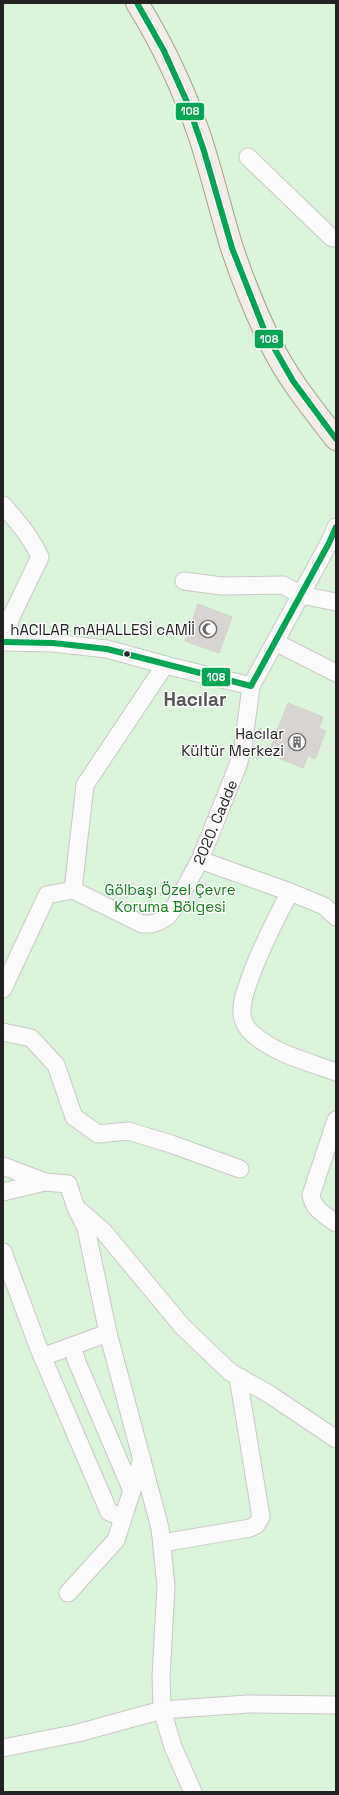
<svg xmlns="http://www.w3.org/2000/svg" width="339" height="1795" font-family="'Space Grotesk',sans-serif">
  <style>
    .park { fill: #daf5da }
    .building { fill: #d7d4d2; stroke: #d3d0cc }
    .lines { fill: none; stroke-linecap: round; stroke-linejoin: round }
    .minor-casing { stroke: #c9c8c7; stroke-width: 19 }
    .major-casing { stroke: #a79c86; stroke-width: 24 }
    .minor { stroke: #fdfcfc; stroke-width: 17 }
    .major { stroke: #f3ede7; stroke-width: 22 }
    .bus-1-casing { stroke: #fff; stroke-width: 9 }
    .bus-1 { stroke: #00a651; stroke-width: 6 }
    .bus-dot { fill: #222; stroke: #fff; stroke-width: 1.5 }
    .labels { text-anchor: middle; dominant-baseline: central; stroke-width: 3; stroke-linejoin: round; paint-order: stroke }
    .poi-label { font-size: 15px; fill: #222; stroke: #fff; text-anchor: end }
    .street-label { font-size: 15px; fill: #222; stroke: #fff }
    .park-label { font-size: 15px; fill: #0c8416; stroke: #fff }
    .district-label { font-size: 19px; font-weight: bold; fill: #555; stroke: #fff }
    .line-badge { stroke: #fff; stroke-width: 1.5 }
    .badge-label { font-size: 11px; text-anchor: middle; font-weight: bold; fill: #fff }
  </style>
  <rect width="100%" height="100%" fill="#f0eeeb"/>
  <!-- park -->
  <rect class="park" x="3" y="3" width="333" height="1789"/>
  <!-- building -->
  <g class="building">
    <polygon points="198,604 232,617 219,653 185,641"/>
    <polygon points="288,703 323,717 319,728 326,731 315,759 308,756 303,768 268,754"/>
  </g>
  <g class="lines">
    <defs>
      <g id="minor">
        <polyline points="248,157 332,238 336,238"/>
        <path d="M3,505C17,521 31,537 40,557L10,619L7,641"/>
        <polyline points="184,581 222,586 283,585 301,595 336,602"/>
        <polyline points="3,642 53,643 107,649 165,665 251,686"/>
        <polyline points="275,642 336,673"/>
        <polyline points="200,860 290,892 324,906 336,917"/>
        <polyline points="73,890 85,785 165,665"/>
        <path d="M290,892C275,920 261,948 250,978C246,990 241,1001 242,1013C242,1021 247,1029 253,1034C275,1054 309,1062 336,1072"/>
        <polyline points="3,989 47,895 73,890 142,924 151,924 160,921 168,916 176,904 200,860 238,765 243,748 251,686 329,543 336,527"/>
        <polyline points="3,1032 31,1038 56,1065 74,1117 98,1134 128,1131 171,1144 240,1169"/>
        <path d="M336,1120L311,1195C313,1209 325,1215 336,1223"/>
        <polyline points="3,1166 45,1182 68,1184 76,1208 86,1228 108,1333 160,1528 166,1586 161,1677 162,1710 173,1747 193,1792"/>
        <polyline points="3,1192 45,1182"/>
        <polyline points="80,1211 104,1232 182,1326 230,1372 269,1394 336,1439"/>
        <polyline points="3,1252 39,1349 109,1512 123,1517"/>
        <polyline points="72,1347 77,1362 132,1491"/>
        <polyline points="42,1357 108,1333"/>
        <polyline points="162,1543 250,1528 256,1525 261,1517 239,1383 241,1378"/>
        <polyline points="68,1593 116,1540 142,1459"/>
        <polyline points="3,1748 78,1733 162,1710 248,1704 336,1705"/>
      </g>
      <path id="major" d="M137,3C163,45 184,90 200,137C212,174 221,212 232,248C243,281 256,313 271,344C288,379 312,408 336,439"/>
    </defs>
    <!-- minor casing -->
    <use href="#minor" class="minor-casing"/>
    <!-- major casing -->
    <use href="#major" class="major-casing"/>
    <!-- minor -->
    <use href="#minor" class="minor"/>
    <!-- major -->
    <use href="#major" class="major"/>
    <defs>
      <g id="bus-1">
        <polyline points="137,3 164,51 187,102 204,151 232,248 265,332 293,381 336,439"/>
        <polyline points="3,642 53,643 107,649 251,686 329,543 336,527"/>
      </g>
    </defs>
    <!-- bus-1 casing -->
    <use href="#bus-1" class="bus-1-casing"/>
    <!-- bus-1 -->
    <use href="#bus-1" class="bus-1"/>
  </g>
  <!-- icons -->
  <defs>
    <symbol id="mosque-ring" viewBox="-11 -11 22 22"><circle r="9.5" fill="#fff" stroke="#6a6968" stroke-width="1.5"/><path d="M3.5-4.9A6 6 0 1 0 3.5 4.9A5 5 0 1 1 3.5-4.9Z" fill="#6a6968"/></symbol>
    <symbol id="building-ring" viewBox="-11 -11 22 22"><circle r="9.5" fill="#fff" stroke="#6a6968" stroke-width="1.5"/><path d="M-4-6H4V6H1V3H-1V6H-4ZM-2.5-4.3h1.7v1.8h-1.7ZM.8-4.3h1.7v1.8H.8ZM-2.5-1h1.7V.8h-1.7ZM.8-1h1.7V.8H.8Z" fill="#6a6968"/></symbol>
  </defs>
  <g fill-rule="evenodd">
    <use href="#mosque-ring" x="198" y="619" width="20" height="20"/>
    <use href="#building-ring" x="287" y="732" width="20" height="20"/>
  </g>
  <!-- markers -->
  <circle class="bus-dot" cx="127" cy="654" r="3.5"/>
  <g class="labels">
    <!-- poi labels -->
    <g class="poi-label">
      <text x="195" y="629">hACILAR mAHALLESİ cAMİİ</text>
      <text x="284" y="733">Hacılar<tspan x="284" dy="17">Kültür Merkezi</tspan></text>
    </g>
    <!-- street labels -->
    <g class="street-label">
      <text transform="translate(215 822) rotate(-67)">2020. Cadde</text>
    </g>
    <!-- park labels -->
    <g class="park-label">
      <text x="170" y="889">Gölbaşı Özel Çevre<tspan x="170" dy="17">Koruma Bölgesi</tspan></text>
    </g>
    <!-- district labels -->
    <g class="district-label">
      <text x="195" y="699">Hacılar</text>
    </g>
  </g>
  <g class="line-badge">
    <rect x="175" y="102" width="30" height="19" rx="4" fill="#00a651"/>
    <rect x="254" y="329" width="30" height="20" rx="4" fill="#00a651"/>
    <rect x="201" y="667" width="30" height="20" rx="4" fill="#00a651"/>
  </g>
  <g class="badge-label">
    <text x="190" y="115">108</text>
    <text x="269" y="343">108</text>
    <text x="216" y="681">108</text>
  </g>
  <!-- border -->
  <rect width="339" height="1795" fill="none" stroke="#222222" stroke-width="8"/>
</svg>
